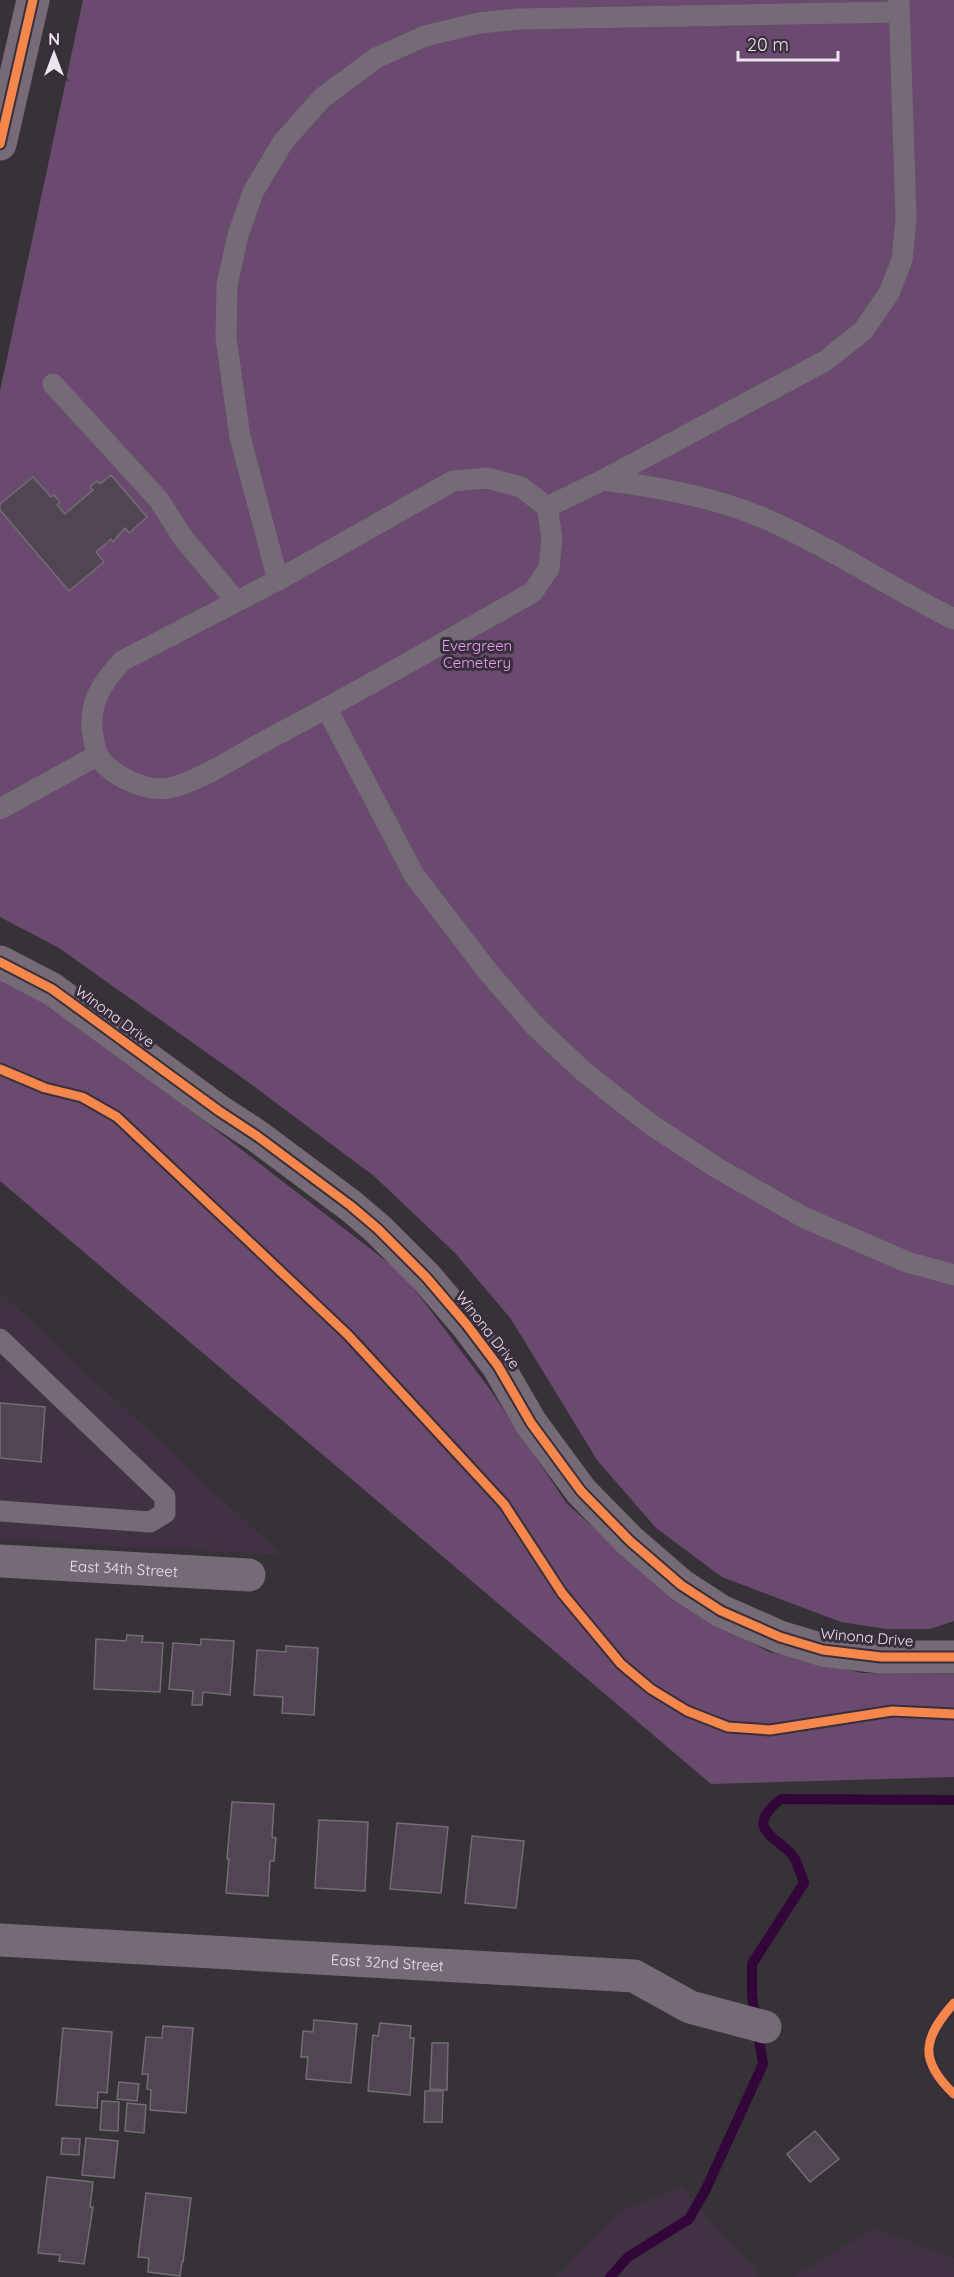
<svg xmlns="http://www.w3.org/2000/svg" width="954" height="2277" font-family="Quicksand,sans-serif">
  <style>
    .built { fill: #403242 }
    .green { fill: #6a4a6f }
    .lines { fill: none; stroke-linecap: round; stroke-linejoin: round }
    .stream { stroke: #320639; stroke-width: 10 }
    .building { fill: #514553; stroke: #726d73; stroke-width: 1.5 }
    .service { stroke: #756b77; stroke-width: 21 }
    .minor { stroke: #756b77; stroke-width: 33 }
    .tertiary { stroke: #756b77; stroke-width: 33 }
    .primary { stroke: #776b78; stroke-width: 33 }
    .cycleway-casing { stroke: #392e3b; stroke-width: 13 }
    .cycleway { stroke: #f5874c; stroke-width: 9 }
    .labels { text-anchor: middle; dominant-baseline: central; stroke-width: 6; stroke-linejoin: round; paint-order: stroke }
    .park-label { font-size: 15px; fill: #e6a0f2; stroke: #392e3b }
    .street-label { font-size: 15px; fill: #ebe4ec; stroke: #392e3b }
  </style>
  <rect width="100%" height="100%" fill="#373138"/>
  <!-- built -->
  <g class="built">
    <polygon points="0,1292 282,1555 0,1540"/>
    <polygon points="681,2186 761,2277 557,2277 617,2213"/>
    <polygon points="874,2228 954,2258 954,2277 792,2277"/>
  </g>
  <!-- green -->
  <g class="green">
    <polygon points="83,0 954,0 954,1621 930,1629 886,1629 841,1622 722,1577 656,1528 597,1460 511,1319 455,1253 374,1176 248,1082 59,948 0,917 0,391"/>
    <polygon points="0,974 34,996 173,1097 403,1274 489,1388 567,1504 680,1603 769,1652 862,1673 954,1674 954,1777 711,1784 0,1181"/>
  </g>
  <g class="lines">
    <!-- stream -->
    <path class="stream" d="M610,2277L628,2257L689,2219L706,2189L763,2064L752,1996V1964L804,1883C801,1875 798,1863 793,1856C776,1835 743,1830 781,1799L954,1800"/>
  </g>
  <!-- building -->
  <g class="building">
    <polygon points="111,475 147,517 129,533 125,528 113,542 111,539 96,552 104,562 69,591 0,510 0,504 33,477 51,497 54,495 60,502 57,505 65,514 93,490 90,487 97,481 100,484"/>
    <polygon points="0,1403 45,1407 41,1462 0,1458"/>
    <polygon points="127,1635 143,1636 142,1642 163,1643 160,1692 94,1689 96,1639 126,1641"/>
    <polygon points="201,1639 234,1641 230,1695 203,1692 202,1705 192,1705 193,1691 169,1689 173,1643 201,1645"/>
    <polygon points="286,1646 318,1648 314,1715 282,1713 283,1697 254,1695 257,1650 286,1652"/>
    <polygon points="232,1802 274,1804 272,1837 276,1838 274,1861 270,1861 268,1896 226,1893 229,1859 227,1859"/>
    <polygon points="319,1820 368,1822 365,1891 315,1888"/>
    <polygon points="397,1823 448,1827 441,1893 390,1889"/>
    <polygon points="472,1836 524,1841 516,1908 465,1903"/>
    <polygon points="314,2020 357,2024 351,2083 306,2079 308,2057 301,2057 303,2031 313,2032"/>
    <polygon points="380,2023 411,2026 410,2038 414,2038 410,2095 368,2091 373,2035 378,2036"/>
    <polygon points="163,2026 193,2028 186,2113 150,2110 151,2090 147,2089 148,2074 142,2074 146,2037 162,2038"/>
    <polygon points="63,2028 112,2032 107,2093 98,2092 97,2108 56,2105"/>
    <polygon points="432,2043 448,2043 447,2090 430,2089"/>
    <polygon points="119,2082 139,2084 137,2101 117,2099"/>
    <polygon points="425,2091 443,2091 442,2122 424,2122"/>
    <polygon points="102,2101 119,2102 118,2131 100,2130"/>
    <polygon points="127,2103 146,2105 144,2133 125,2131"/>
    <polygon points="815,2131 839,2159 810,2182 787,2154"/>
    <polygon points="62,2138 80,2139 79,2155 61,2154"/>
    <polygon points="86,2138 118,2141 114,2178 82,2175"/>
    <polygon points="47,2177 93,2182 90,2207 93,2207 84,2264 59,2261 60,2255 38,2253"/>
    <polygon points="146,2193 191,2198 183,2262 182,2262 180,2276 148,2272 149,2258 138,2257"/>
  </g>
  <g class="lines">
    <!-- service -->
    <g class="service">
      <polyline points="53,384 159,500 183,538 236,601"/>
      <path d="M487,478L521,487L547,507L552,538L549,568L533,592C445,642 357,693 267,740C240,754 199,782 169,788C146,792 111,776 98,756C95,750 93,736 92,729C90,700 103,682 122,661L278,580L453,481Z"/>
      <path d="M603,480C658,487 716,497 768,520C832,548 891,588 954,619"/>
      <polyline points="547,507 603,480 825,361 863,331 889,293 902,260 906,219 899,0"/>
      <polyline points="278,580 240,437 226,338 227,285 238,235 253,192 283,142 322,98 376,58 425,36 479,23 519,19 899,12"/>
      <polyline points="327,709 414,875 489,973 535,1026 583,1071 650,1124 717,1168 803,1217 907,1262 954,1275"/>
      <polyline points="0,809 98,755"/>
      <polyline points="0,1339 165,1497 165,1513 150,1522 0,1511"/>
    </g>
    <!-- minor -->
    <g class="minor">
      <path id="s1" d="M0,1561L249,1575"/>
      <path id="s2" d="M0,1940L634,1976L690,2007L765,2027"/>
    </g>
    <!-- tertiary -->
    <polyline class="tertiary" points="0,962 52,989 219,1111 257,1136 351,1206 378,1229 426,1277 467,1325 498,1366 531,1423 581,1491 630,1541 681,1585 721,1611 780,1637 823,1650 881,1657 954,1657"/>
    <!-- primary -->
    <polyline class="primary" points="0,144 33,0"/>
    <defs>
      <g id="cycleway">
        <polyline points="0,144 33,0"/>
        <polyline points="0,962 52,989 219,1111 257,1136 351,1206 378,1229 426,1277 467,1325 498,1366 531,1423 581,1491 630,1541 681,1585 721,1611 780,1637 823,1650 881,1657 954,1657"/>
        <polyline points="0,1069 45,1088 82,1097 117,1117 348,1335 504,1504 562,1593 621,1664 651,1689 687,1711 728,1727 770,1730 892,1711 954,1714"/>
        <path d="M954,2003C923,2038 918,2060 954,2094"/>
      </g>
    </defs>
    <!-- cycleway casing -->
    <use href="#cycleway" class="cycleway-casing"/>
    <!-- cycleway -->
    <use href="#cycleway" class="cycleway"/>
  </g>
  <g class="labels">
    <!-- park labels -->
    <g class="park-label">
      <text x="477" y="645">Evergreen<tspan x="477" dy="17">Cemetery</tspan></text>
    </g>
    <!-- street labels -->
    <g class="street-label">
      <text transform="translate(115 1016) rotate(36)">Winona Drive</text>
      <text transform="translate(488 1330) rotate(52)">Winona Drive</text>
      <text stroke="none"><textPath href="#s1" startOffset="124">East 34th Street</textPath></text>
      <text transform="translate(867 1637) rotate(5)">Winona Drive</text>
      <text stroke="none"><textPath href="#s2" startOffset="388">East 32nd Street</textPath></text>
    </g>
  </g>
  <!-- north arrow -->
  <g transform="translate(54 54)" stroke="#392e3b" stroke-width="4.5" paint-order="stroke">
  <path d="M0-4.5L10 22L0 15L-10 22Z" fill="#ebe4ec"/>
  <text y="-9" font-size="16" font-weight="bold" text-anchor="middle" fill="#ebe4ec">N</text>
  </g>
  <!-- scale -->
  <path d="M738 51v9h100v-9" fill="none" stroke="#ebe4ec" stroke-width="3"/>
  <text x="747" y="51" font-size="18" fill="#ebe4ec" stroke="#392e3b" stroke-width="4.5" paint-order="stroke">20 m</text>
</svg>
